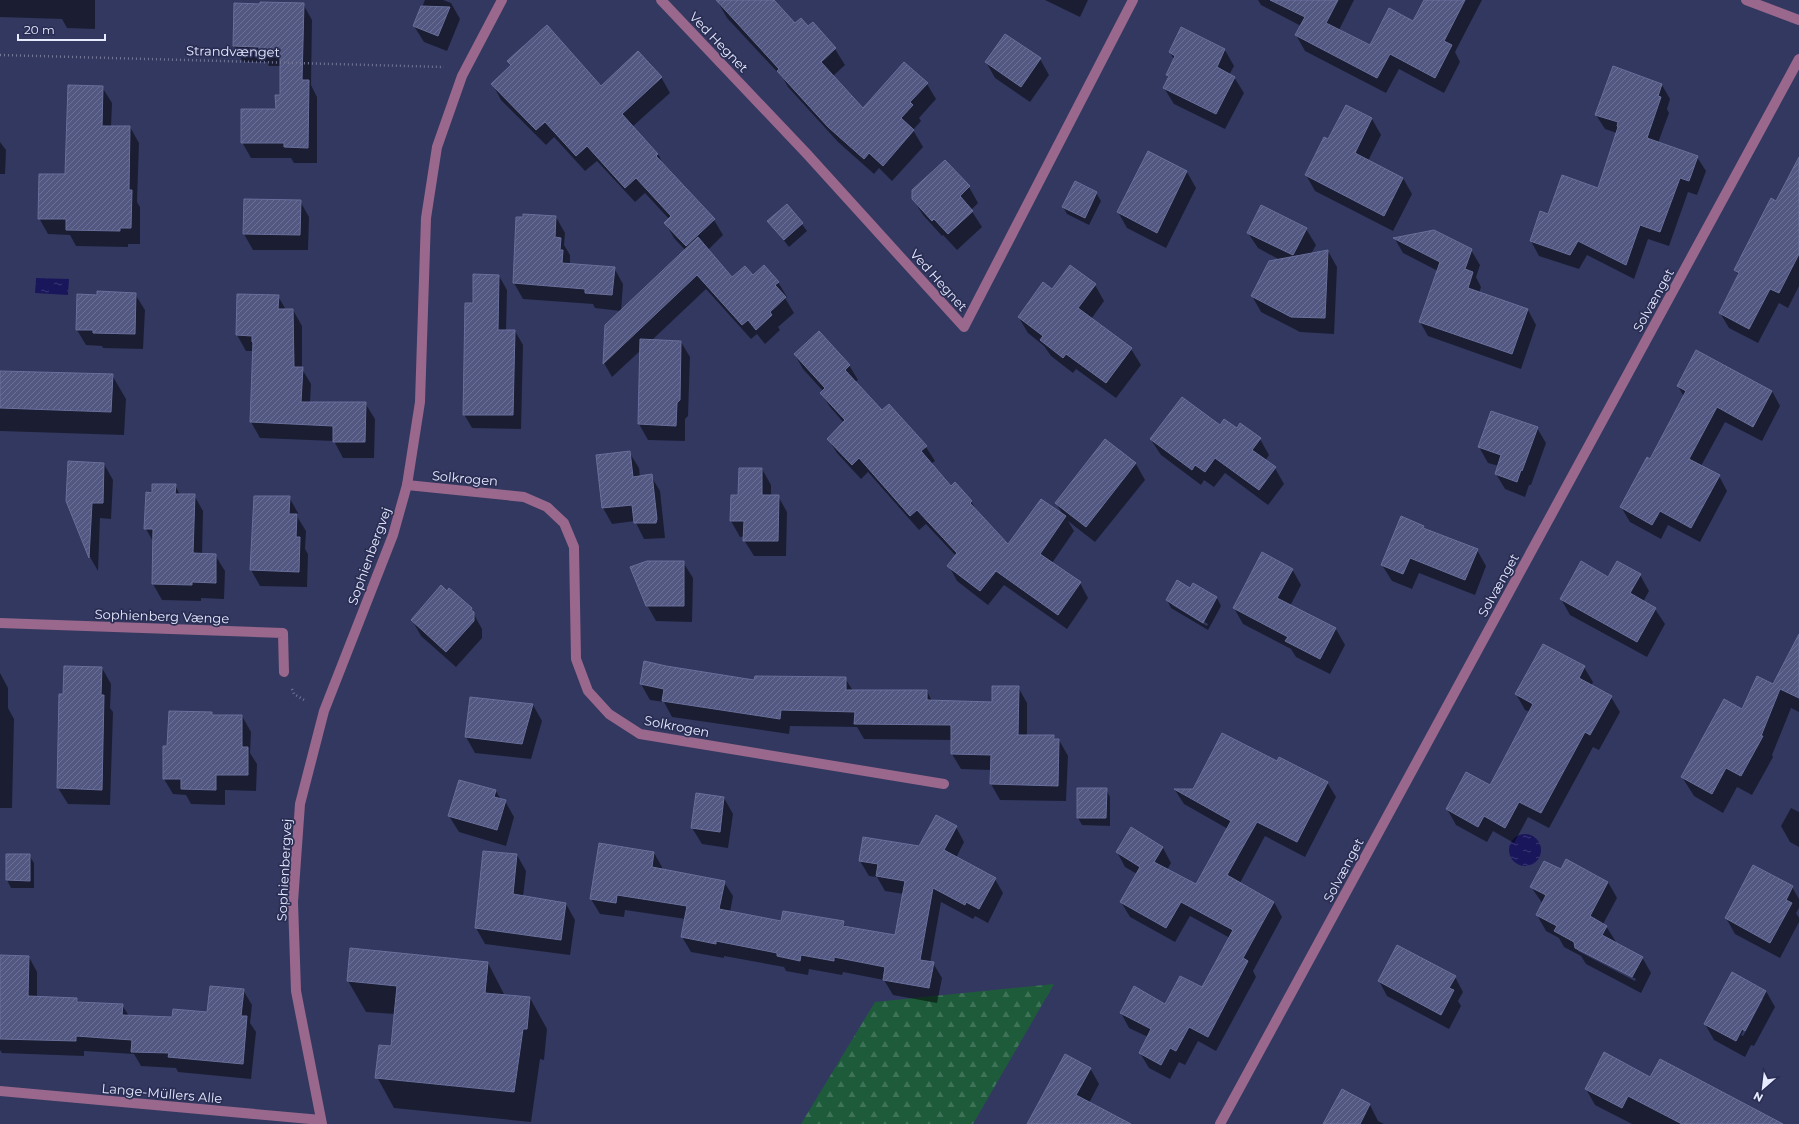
<svg xmlns="http://www.w3.org/2000/svg" width="1799" height="1124" font-family="Montserrat,sans-serif">
  <style>
    .forest { fill: url(#forest-firs) }
    .water { fill: url(#water-ripples) }
    .shadow { fill: #0007; fill-rule: evenodd }
    .building { fill: url(#building-hatch); stroke: #686f9a }
    .lines { fill: none; stroke-linecap: round; stroke-linejoin: round }
    .path { stroke: #737798; stroke-width: 2.5; stroke-dasharray: 1 3; stroke-linecap: butt }
    .minor { stroke: #9a688c; stroke-width: 10 }
    .labels { text-anchor: middle; dominant-baseline: central; stroke-width: 3.5; stroke-linejoin: round; paint-order: stroke }
    .street-label { font-size: 13px; fill: #e7ebff; stroke: #2a2e54 }
  </style>
  <defs>
    <pattern id="forest-firs" width="22" height="20" patternUnits="userSpaceOnUse"><rect width="22" height="20" fill="#1d5b3b"/><path d="M5 1l3.5 6h-7zM16 11l3.5 6h-7z" fill="#3e7358"/></pattern>
    <pattern id="water-ripples" width="26" height="14" patternUnits="userSpaceOnUse"><rect width="26" height="14" fill="#1a165c"/><path d="M2 4q2-2 4 0t4 0M15 11q2-2 4 0t4 0" fill="none" stroke="#3b3874"/></pattern>
    <pattern id="building-hatch" width="6" height="6" patternUnits="userSpaceOnUse"><rect width="6" height="6" fill="#525882"/><path d="M-1 1l2-2M0 6l6-6M5 7l2-2" fill="none" stroke="#6b7095"/></pattern>
  </defs>
  <rect width="100%" height="100%" fill="#333860"/>
  <!-- forest -->
  <polygon class="forest" points="1054,984 973,1124 801,1124 875,1002"/>
  <!-- water -->
  <g class="water">
    <polygon points="36,278 69,279 68,295 35,293"/>
    <circle cx="1525" cy="850" r="16"/>
  </g>
  <!-- shadow -->
  <g class="shadow">
    <polygon points="0,0 95,0 95,29 67,28 62,19 0,17"/>
    <polygon points="425,0 443,0 451,3 460,19 447,51 424,42 414,26"/>
    <polygon points="720,0 772,0 795,25 808,28 813,23 835,49 845,65 833,76 863,109 927,84 936,99 919,118 921,121 913,130 923,147 892,181 879,168 874,174 838,142 788,87 783,78 727,18 718,2"/>
    <polygon points="1045,0 1088,0 1080,17"/>
    <polygon points="1258,0 1354,0 1339,30 1370,46 1414,22 1425,0 1482,0 1455,52 1460,62 1444,93 1399,69 1386,93 1305,51 1296,35 1301,26 1261,5"/>
    <polygon points="303,4 312,20 311,85 317,97 317,163 294,163 291,158 251,158 242,142 277,110 281,96 281,66 269,66 267,62 243,62 234,46"/>
    <polygon points="1182,28 1225,50 1234,66 1229,75 1234,77 1244,93 1225,129 1174,104 1164,88 1169,79 1167,75 1174,60 1170,52"/>
    <polygon points="1040,59 1049,75 1030,102 995,78 986,62"/>
    <polygon points="508,61 601,87 661,77 670,93 632,127 658,154 665,168 714,220 723,235 708,250 732,278 753,276 764,266 778,282 787,297 785,298 794,313 778,327 780,330 765,344 757,334 751,339 706,289 651,341 681,342 690,357 688,416 685,419 685,441 648,440 639,424 641,350 612,377 604,363 606,326 685,250 674,238 665,223 669,219 645,193 635,202 597,161 585,171 554,137 546,145 501,100 493,85 511,66"/>
    <polygon points="1662,85 1670,99 1667,109 1669,113 1658,143 1697,157 1706,171 1697,195 1688,192 1669,246 1648,239 1634,279 1587,255 1579,269 1539,256 1531,241 1549,215 1599,189 1617,133 1605,129 1596,115"/>
    <polygon points="102,87 112,103 111,127 130,127 139,143 137,202 140,207 140,244 128,244 128,247 76,246 70,235 48,234 39,218 66,175"/>
    <polygon points="1346,106 1372,119 1381,135 1368,161 1403,178 1412,194 1393,231 1315,191 1306,175 1329,141"/>
    <polygon points="0,142 6,150 5,174 0,174"/>
    <polygon points="1148,153 1187,172 1196,188 1166,248 1127,228 1118,212"/>
    <polygon points="1799,159 1799,286 1788,308 1779,303 1758,343 1729,328 1720,313 1739,276 1735,270 1776,202"/>
    <polygon points="969,187 978,203 971,210 982,227 957,250 943,235 942,236 923,215 913,199"/>
    <polygon points="1096,193 1101,201 1089,225 1067,214 1063,207"/>
    <polygon points="300,201 309,217 308,250 253,250 244,234"/>
    <polygon points="787,205 807,231 789,247 769,221"/>
    <polygon points="556,217 565,233 564,245 570,255 570,265 614,268 623,284 621,311 595,308 593,304 523,299 514,283"/>
    <polygon points="1306,229 1316,245 1311,254 1328,251 1337,267 1334,334 1300,332 1261,312 1252,296 1280,260 1258,248 1248,233"/>
    <polygon points="1395,239 1471,250 1480,265 1476,277 1481,287 1479,293 1528,310 1536,325 1521,369 1428,336 1420,322 1438,271 1403,253"/>
    <polygon points="499,276 507,290 506,331 515,331 523,345 521,429 472,428 464,414 474,304"/>
    <polygon points="1095,285 1104,301 1091,319 1131,349 1141,365 1116,398 1076,369 1073,373 1051,356 1044,346 1028,333 1019,318 1053,290"/>
    <polygon points="135,294 145,310 143,349 103,348 102,346 86,345 77,330 98,296"/>
    <polygon points="278,296 286,310 293,310 302,326 302,369 311,384 310,403 365,403 375,419 374,458 343,458 334,441 260,438 251,422 254,351 246,351 237,335"/>
    <polygon points="795,355 849,365 858,380 855,382 882,412 926,447 935,461 931,464 951,487 971,501 978,513 1008,546 1063,515 1056,503 1105,440 1136,464 1145,480 1095,542 1068,521 1074,531 1052,563 1080,583 1088,598 1067,629 1004,585 988,605 957,581 949,566 956,556 926,524 919,530 868,472 861,479 837,453 828,439 844,423 830,407 821,393 823,391 803,369"/>
    <polygon points="0,371 112,375 126,399 124,435 0,431"/>
    <polygon points="1678,386 1772,391 1780,406 1762,441 1725,422 1701,466 1719,476 1727,491 1700,542 1668,525 1661,539 1630,522 1621,507 1650,460 1684,397"/>
    <polygon points="1491,412 1537,428 1546,443 1531,485 1529,485 1525,497 1505,489 1496,474 1499,466 1488,463 1479,447"/>
    <polygon points="1220,426 1237,429 1260,439 1269,455 1265,461 1275,468 1284,484 1268,505 1225,473 1214,487 1204,480 1201,485 1161,455 1151,440"/>
    <polygon points="629,452 639,468 640,477 651,476 660,491 665,538 644,539 635,521 612,524 603,508"/>
    <polygon points="104,464 113,480 111,519 100,518 98,571 90,557 67,501"/>
    <polygon points="762,469 771,485 771,496 778,496 787,512 786,556 754,556 744,540 745,536 740,537 731,521 739,496"/>
    <polygon points="175,485 180,495 194,495 203,511 202,555 215,555 225,571 224,599 201,598 201,601 162,600 153,584 154,543 146,529 153,494"/>
    <polygon points="255,497 289,497 298,513 298,518 306,531 305,549 308,554 307,587 260,586 251,570"/>
    <polygon points="1423,527 1425,529 1477,550 1486,566 1475,595 1419,573 1412,589 1392,581 1382,565"/>
    <polygon points="683,562 693,578 692,622 656,621 647,605"/>
    <polygon points="1292,569 1301,585 1290,606 1336,629 1345,645 1330,674 1296,657 1291,649 1243,624 1234,608"/>
    <polygon points="1640,575 1649,591 1643,602 1655,609 1665,624 1647,657 1570,615 1561,599 1609,578"/>
    <path d="M1193,585L1217,598L1221,606L1208,630L1171,608L1167,600L1190,589ZM1172,602L1208,624L1207,626L1172,605Z"/>
    <polygon points="447,592 471,609 482,629 482,638 456,667 421,636 412,620"/>
    <polygon points="1799,636 1799,712 1791,708 1772,755 1773,757 1752,795 1737,787 1723,813 1694,796 1682,777 1742,710 1774,685"/>
    <polygon points="666,667 755,681 845,678 853,691 927,691 932,701 993,703 1018,687 1027,703 1027,736 1054,736 1056,740 1059,740 1068,756 1066,801 1000,800 991,784 991,770 961,769 952,754 952,740 864,739 857,727 790,726 789,734 672,717 664,702 650,700 641,684"/>
    <polygon points="1584,667 1593,682 1591,686 1611,697 1620,712 1599,750 1593,747 1549,828 1528,817 1514,843 1493,831 1487,842 1456,825 1447,809 1490,786 1530,712 1525,710 1516,694"/>
    <polygon points="102,668 111,684 110,708 113,712 110,805 68,804 58,788 60,695 64,695"/>
    <polygon points="0,673 8,688 8,708 14,719 12,808 0,808"/>
    <polygon points="533,705 542,721 531,759 475,753 466,737"/>
    <polygon points="212,713 213,716 242,716 251,732 250,753 257,764 256,791 225,790 225,805 191,804 186,795 173,794 164,779"/>
    <polygon points="1278,762 1327,782 1336,797 1305,857 1265,836 1240,883 1274,902 1282,917 1253,971 1256,977 1216,1051 1198,1041 1185,1065 1179,1062 1170,1079 1149,1068 1140,1053 1148,1037 1129,1028 1121,1013 1166,1005 1202,989 1230,938 1190,916 1175,942 1130,917 1121,902 1137,874 1125,867 1117,852 1131,829 1163,848 1171,863 1167,870 1197,886 1228,829 1184,804 1175,790 1193,790"/>
    <polygon points="459,781 496,791 501,800 505,801 514,817 506,846 459,832 449,816"/>
    <polygon points="1106,789 1110,797 1110,826 1082,825 1078,818"/>
    <polygon points="724,798 733,814 728,848 702,844 692,828"/>
    <polygon points="1791,808 1799,812 1799,847 1790,842 1781,826"/>
    <polygon points="956,827 964,842 956,858 995,879 1003,893 988,923 975,916 973,919 941,902 930,963 933,963 942,978 937,1003 893,995 884,980 843,972 842,975 809,969 808,975 786,971 784,967 724,956 724,958 691,952 682,937 686,919 625,910 624,917 600,914 591,899 654,853 662,867 662,870 724,882 733,896 730,912 782,922 843,922 846,928 896,936 904,894 885,891 877,877 869,876 860,861 919,847"/>
    <polygon points="7,855 29,855 34,863 34,888 11,888 7,880"/>
    <polygon points="517,855 526,871 523,897 566,904 575,920 570,955 485,944 476,928"/>
    <path d="M1561,871L1608,882L1617,898L1603,924L1606,926L1616,942L1642,957L1651,973L1641,993L1586,964L1581,956L1564,947L1559,938L1546,931L1537,915L1543,904L1531,887ZM1578,948L1636,979L1635,981L1578,951Z"/>
    <polygon points="1792,887 1799,899 1799,908 1796,913 1799,918 1799,922 1780,958 1735,934 1726,918"/>
    <polygon points="0,956 29,957 37,972 37,997 77,999 79,1003 122,1005 129,1016 173,1018 208,1013 243,990 252,1005 250,1023 256,1032 251,1079 178,1072 176,1068 141,1066 134,1054 84,1051 84,1056 2,1053 0,1050"/>
    <polygon points="488,963 505,996 530,998 547,1029 544,1060 540,1059 531,1122 394,1108 377,1077 392,1047 395,1014 366,1012 348,981"/>
    <polygon points="1455,977 1463,992 1458,1001 1461,1006 1449,1029 1387,996 1379,981"/>
    <path d="M1766,991L1775,1007L1754,1046L1751,1045L1745,1057L1714,1040L1705,1024ZM1761,999H1763L1743,1036L1741,1035Z"/>
    <polygon points="1090,1068 1099,1084 1089,1103 1129,1124 1029,1124"/>
    <polygon points="1651,1078 1765,1124 1632,1124 1595,1105 1586,1089"/>
    <polygon points="1370,1105 1378,1121 1384,1124 1324,1124"/>
  </g>
  <!-- building -->
  <g class="building">
    <polygon points="716,0 774,0 795,23 801,18 808,26 813,22 836,48 821,62 863,108 904,62 928,83 910,102 913,105 901,118 914,130 883,166 869,153 864,159 828,127 777,71 779,69"/>
    <polygon points="1270,0 1338,0 1326,23 1370,45 1389,8 1413,21 1424,0 1465,0 1444,41 1452,45 1435,78 1390,54 1377,78 1295,35 1305,17"/>
    <polygon points="260,2 304,3 302,80 309,80 308,148 284,147 284,143 241,143 241,109 276,109 275,95 280,95 280,51 259,50 259,47 233,46 234,3 260,4"/>
    <polygon points="421,6 450,7 438,36 413,26"/>
    <polygon points="547,25 601,86 638,51 662,77 622,114 658,154 656,156 715,219 686,246 664,223 671,216 636,178 625,188 587,146 576,156 545,122 536,130 491,84 511,65 507,61"/>
    <polygon points="1181,27 1225,49 1217,67 1235,77 1216,114 1163,88 1169,76 1166,75 1175,56 1169,52"/>
    <polygon points="1005,34 1041,58 1021,87 985,62"/>
    <polygon points="1613,66 1662,84 1658,96 1661,97 1647,138 1698,156 1689,181 1680,178 1660,232 1640,225 1626,265 1578,241 1570,255 1530,241 1540,211 1548,214 1562,175 1598,188 1618,127 1617,126 1618,122 1595,115"/>
    <polygon points="68,85 103,86 102,126 130,126 129,190 132,190 131,228 120,228 120,231 66,230 66,219 38,219 39,174 65,174"/>
    <polygon points="1346,105 1372,118 1355,153 1403,178 1384,216 1305,175 1324,137 1328,139"/>
    <polygon points="1148,151 1187,171 1157,233 1117,212"/>
    <polygon points="1799,157 1799,254 1779,293 1770,289 1749,329 1719,313 1739,273 1734,270 1771,198 1776,201"/>
    <polygon points="945,160 970,186 960,196 973,211 948,234 934,219 932,221 912,199 912,190"/>
    <polygon points="1075,181 1097,192 1085,218 1062,207"/>
    <polygon points="244,199 301,200 300,235 243,234"/>
    <polygon points="787,204 803,223 784,240 767,221"/>
    <polygon points="1261,205 1307,228 1293,255 1247,233"/>
    <polygon points="523,214 556,216 555,237 561,238 560,250 563,250 562,263 615,267 612,295 585,293 585,289 513,283 516,217 523,217"/>
    <polygon points="1434,230 1472,249 1465,269 1473,272 1468,288 1528,309 1512,354 1419,322 1440,262 1393,238"/>
    <polygon points="698,237 732,277 745,266 753,275 764,265 779,282 775,285 786,297 770,312 772,315 756,330 748,320 742,325 697,275 603,364 605,325"/>
    <polygon points="1328,250 1325,318 1291,317 1251,296 1269,261"/>
    <polygon points="1070,265 1096,284 1078,308 1132,348 1106,383 1066,354 1063,358 1040,340 1043,336 1018,317 1043,282 1052,289"/>
    <polygon points="473,274 499,275 498,330 515,330 513,415 463,415 465,303 473,303"/>
    <polygon points="97,291 136,293 135,334 93,333 93,330 76,330 77,294 97,295"/>
    <polygon points="237,294 279,295 278,309 293,309 294,367 303,367 301,402 366,402 365,442 333,442 333,426 250,422 253,342 252,342 252,336 236,335"/>
    <polygon points="819,331 850,365 845,370 882,410 889,404 927,446 921,451 951,486 955,482 972,501 970,503 1008,544 1041,499 1066,516 1040,554 1081,582 1058,615 996,571 980,591 947,566 957,553 917,510 910,516 859,458 852,465 827,439 845,420 820,393 825,388 794,354"/>
    <polygon points="640,339 681,341 680,400 677,403 676,426 638,424"/>
    <polygon points="1696,350 1772,391 1753,427 1717,407 1689,459 1720,475 1691,528 1660,511 1652,525 1620,507 1647,457 1650,459 1686,391 1677,386"/>
    <polygon points="0,371 113,374 111,412 0,408"/>
    <polygon points="1182,397 1220,425 1224,419 1237,428 1240,423 1261,438 1252,450 1276,467 1259,490 1215,458 1205,472 1195,465 1192,470 1150,439"/>
    <polygon points="1491,411 1538,427 1522,471 1521,470 1517,482 1495,474 1501,455 1478,447"/>
    <polygon points="1105,439 1136,463 1086,527 1055,503"/>
    <polygon points="630,451 633,477 652,474 657,519 656,523 634,523 632,505 602,508 596,455"/>
    <polygon points="68,461 104,463 103,503 92,503 89,558 66,501"/>
    <polygon points="739,468 762,468 762,495 779,495 778,541 743,541 744,521 730,521 731,495 738,495"/>
    <polygon points="152,484 176,484 175,494 195,494 193,553 216,554 216,583 192,582 192,585 152,584 153,529 144,529 146,492 152,493"/>
    <polygon points="254,496 290,496 289,514 297,514 296,537 300,537 299,572 250,570"/>
    <polygon points="1401,516 1424,526 1423,528 1478,549 1465,580 1410,558 1403,574 1381,565"/>
    <polygon points="1262,552 1293,569 1277,598 1336,628 1320,659 1285,641 1288,637 1233,608"/>
    <polygon points="647,561 684,561 684,606 646,606 630,567"/>
    <polygon points="1581,561 1608,577 1617,561 1641,574 1630,593 1656,608 1637,642 1560,599"/>
    <polygon points="1177,580 1190,588 1193,583 1217,597 1203,623 1166,600"/>
    <polygon points="441,585 447,591 449,588 472,608 471,610 474,612 474,621 446,652 411,620"/>
    <polygon points="1799,634 1799,698 1780,689 1761,736 1763,736 1741,776 1726,768 1712,794 1681,777 1724,699 1742,709 1757,676 1773,684"/>
    <polygon points="1543,644 1585,666 1579,678 1612,696 1590,735 1585,732 1541,813 1519,802 1505,828 1484,816 1478,827 1446,809 1466,772 1490,785 1533,704 1515,694"/>
    <polygon points="644,661 666,666 754,680 755,676 846,677 846,690 927,690 927,700 992,702 992,686 1019,686 1018,735 1054,735 1054,739 1059,739 1058,786 990,784 991,755 951,754 951,725 854,724 855,712 781,710 780,719 662,701 664,689 640,684"/>
    <polygon points="64,666 102,667 101,695 104,695 102,790 57,788 59,694 63,694"/>
    <polygon points="470,697 533,704 522,744 465,737"/>
    <polygon points="169,711 212,712 212,715 242,715 242,747 248,747 248,775 216,775 216,790 181,789 181,779 163,779 163,746 167,746"/>
    <polygon points="1222,733 1277,761 1279,757 1328,782 1297,842 1257,822 1227,875 1274,902 1243,958 1248,961 1208,1037 1189,1027 1176,1051 1170,1048 1161,1065 1139,1053 1151,1029 1120,1013 1134,986 1165,1004 1180,976 1202,987 1233,930 1181,902 1166,928 1120,902 1140,867 1116,852 1131,827 1163,847 1154,862 1196,884 1231,821 1174,789 1193,789"/>
    <polygon points="459,780 496,790 494,797 506,800 497,830 448,816"/>
    <polygon points="1077,788 1107,788 1106,818 1077,818"/>
    <polygon points="696,793 724,797 720,832 691,828"/>
    <polygon points="936,815 957,826 944,850 996,878 979,909 966,902 965,905 933,888 920,960 934,962 929,988 883,980 885,967 834,957 834,961 801,955 800,961 777,956 777,953 716,941 716,944 681,937 687,906 617,895 616,903 590,899 599,843 654,852 652,867 725,881 719,909 781,921 783,911 844,921 843,926 895,935 905,881 876,876 878,864 859,861 863,837 919,846"/>
    <polygon points="483,851 517,854 513,894 566,903 561,940 475,928"/>
    <polygon points="6,854 30,854 30,881 6,880"/>
    <polygon points="1566,859 1608,882 1590,916 1607,926 1602,935 1643,957 1632,977 1575,948 1574,942 1554,931 1557,926 1536,915 1546,895 1530,887 1544,861 1561,869"/>
    <polygon points="1753,865 1793,886 1786,900 1792,903 1770,943 1725,918"/>
    <polygon points="1397,945 1456,976 1449,988 1454,990 1441,1015 1378,981"/>
    <polygon points="350,948 488,962 485,993 530,997 527,1029 523,1029 514,1092 375,1078 379,1045 391,1046 397,986 347,981"/>
    <polygon points="0,955 29,956 28,996 77,998 77,1002 123,1004 122,1015 172,1017 173,1009 207,1012 210,986 244,989 241,1016 247,1016 243,1064 168,1057 169,1053 131,1052 132,1040 76,1036 76,1041 0,1039"/>
    <polygon points="1732,972 1766,991 1745,1031 1742,1029 1736,1041 1704,1024"/>
    <polygon points="1604,1052 1650,1077 1660,1059 1783,1124 1682,1124 1628,1096 1622,1108 1585,1089"/>
    <polygon points="1065,1054 1091,1068 1076,1095 1131,1124 1027,1124"/>
    <polygon points="1342,1089 1370,1104 1360,1124 1323,1124"/>
  </g>
  <g class="lines">
    <!-- path -->
    <g class="path">
      <polyline points="0,55 444,67"/>
      <polyline points="292,689 294,694 306,701"/>
    </g>
    <!-- minor -->
    <g class="minor">
      <polyline points="661,0 807,154 964,327 1133,0"/>
      <polyline points="1746,0 1799,20"/>
      <polyline points="407,485 524,497 547,507 564,523 574,547 576,659 588,691 609,714 640,734 944,784"/>
      <polyline points="0,623 283,633 284,672"/>
      <polyline points="0,1091 321,1120"/>
      <polyline points="322,1124 296,991 293,902 300,804 324,711 393,535 407,485 420,402 426,218 437,147 462,76 502,0"/>
      <polyline points="1220,1124 1799,59"/>
    </g>
  </g>
  <g class="labels">
    <!-- street labels -->
    <g class="street-label">
      <text transform="translate(719 42) rotate(46)">Ved Hegnet</text>
      <text transform="translate(233 51) rotate(1)">Strandvænget</text>
      <text transform="translate(939 280) rotate(48)">Ved Hegnet</text>
      <text transform="translate(1653 300) rotate(-61)">Solvænget</text>
      <text transform="translate(465 478) rotate(5)">Solkrogen</text>
      <text transform="translate(369 556) rotate(-70)">Sophienbergvej</text>
      <text transform="translate(1498 585) rotate(-61)">Solvænget</text>
      <text transform="translate(162 616) rotate(2)">Sophienberg Vænge</text>
      <text transform="translate(677 726) rotate(11)">Solkrogen</text>
      <text transform="translate(284 870) rotate(-87)">Sophienbergvej</text>
      <text transform="translate(1343 870) rotate(-62)">Solvænget</text>
      <text transform="translate(162 1093) rotate(5)">Lange-Müllers Alle</text>
    </g>
  </g>
  <!-- north arrow -->
  <g transform="translate(1763 1088) rotate(208)" stroke="#2a2e54" stroke-width="3" paint-order="stroke">
  <path d="M0-3L7 15L0 10L-7 15Z" fill="#e7ebff"/>
  <text y="-6" font-size="11" font-weight="bold" text-anchor="middle" fill="#e7ebff">N</text>
  </g>
  <!-- scale -->
  <path d="M18 34v6h87v-6" fill="none" stroke="#e7ebff" stroke-width="2"/>
  <text x="24" y="34" font-size="12" fill="#e7ebff" stroke="#2a2e54" stroke-width="3" paint-order="stroke">20 m</text>
</svg>
